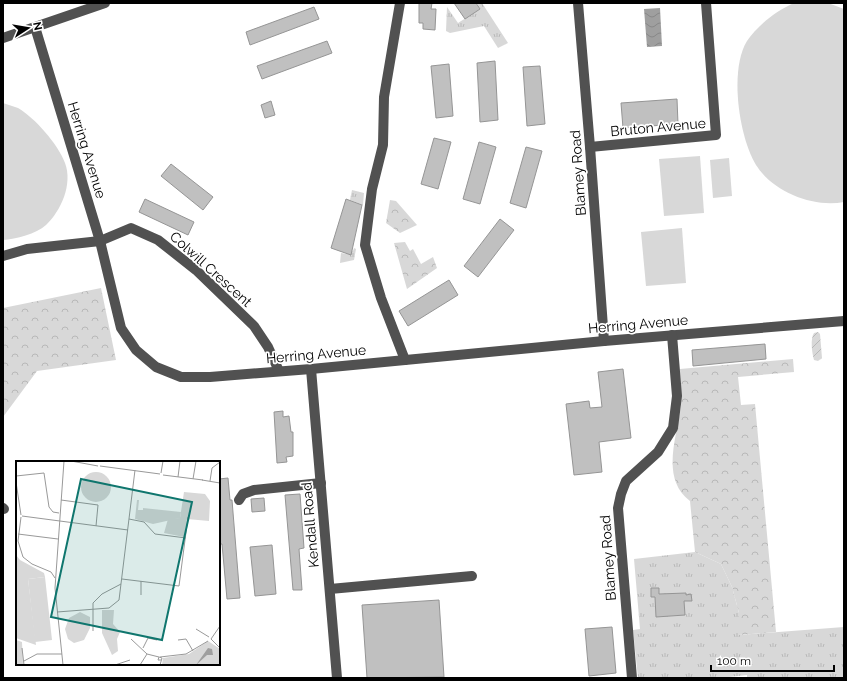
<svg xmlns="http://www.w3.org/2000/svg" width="847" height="681" font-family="Raleway,sans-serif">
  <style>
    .grass { fill: url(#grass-tufts) }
    .forest { fill: url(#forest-crowns) }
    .garden { fill: url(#garden-furrows) }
    .pitch { fill: #d8d8d8 }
    .water { fill: url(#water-waves) }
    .building { fill: #c0c0c0; stroke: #959595 }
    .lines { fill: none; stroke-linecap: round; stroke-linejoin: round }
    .minor { stroke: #515151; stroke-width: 10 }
    .labels { text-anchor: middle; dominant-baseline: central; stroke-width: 3.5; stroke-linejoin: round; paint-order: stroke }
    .street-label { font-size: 14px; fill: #000; stroke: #fff }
    .inset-road { fill: none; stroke: #999; stroke-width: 1 }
    .view { fill: #0f766e; fill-opacity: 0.15; stroke: #0f766e; stroke-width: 2 }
    .inset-edge { fill: none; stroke: #000; stroke-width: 2 }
  </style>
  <defs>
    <pattern id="grass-tufts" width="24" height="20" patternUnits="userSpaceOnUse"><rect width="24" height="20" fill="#d8d8d8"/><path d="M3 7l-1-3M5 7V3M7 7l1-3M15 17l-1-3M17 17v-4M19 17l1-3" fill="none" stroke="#b8b8b8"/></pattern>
    <pattern id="forest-crowns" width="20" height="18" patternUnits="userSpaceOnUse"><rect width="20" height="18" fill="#d8d8d8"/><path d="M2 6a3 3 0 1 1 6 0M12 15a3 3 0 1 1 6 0" fill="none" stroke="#b8b8b8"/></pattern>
    <pattern id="garden-furrows" width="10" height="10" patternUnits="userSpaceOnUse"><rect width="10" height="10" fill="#d8d8d8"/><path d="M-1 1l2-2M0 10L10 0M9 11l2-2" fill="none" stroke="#b8b8b8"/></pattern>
    <pattern id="water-waves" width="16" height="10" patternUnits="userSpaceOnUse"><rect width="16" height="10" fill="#9f9f9f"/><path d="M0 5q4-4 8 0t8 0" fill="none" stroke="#878787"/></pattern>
  </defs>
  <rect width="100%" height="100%" fill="#fff"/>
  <!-- grass -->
  <g class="grass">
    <polygon points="477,3 482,3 508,43 498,48 484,26 450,33 446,31 447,7 458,23 480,9"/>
    <polygon points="352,190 364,193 363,205 350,200"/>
    <polygon points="354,248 356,249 354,260 340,263 341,253 347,254 349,249 353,251"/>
    <polygon points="695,552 721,564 732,587 739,613 739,635 844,627 844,678 747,678 747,675 720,678 638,678 633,630 640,629 634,559"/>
  </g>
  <!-- forest -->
  <g class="forest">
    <polygon points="390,200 396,201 417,225 400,233 386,223"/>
    <polygon points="405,242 410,251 413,249 421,264 433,257 437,268 407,289 394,243"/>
    <polygon points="101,288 116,360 37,371 3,417 3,308"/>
    <path d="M793,359L794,372L738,377L741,405L755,404L776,632L739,635V613L732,587L721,564L695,552L690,501C660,478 677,437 681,406C682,394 680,381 680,369Z"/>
  </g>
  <!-- garden -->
  <path class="garden" d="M818,332L820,334L822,358L818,361L814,360C812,353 810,339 814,333Z"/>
  <!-- pitch -->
  <g class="pitch">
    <path d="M794,3H828L844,9V202C813,208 773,192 756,165C739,137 729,70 747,41C758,25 776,11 794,3Z"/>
    <path d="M3,103C8,105 13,106 18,108C35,118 58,144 65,163C73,184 61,211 46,225C36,234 16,239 3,240Z"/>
    <polygon points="700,156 704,213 664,216 659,159"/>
    <polygon points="729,158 732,196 713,198 710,160"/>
    <polygon points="682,228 686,283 646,286 641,232"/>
  </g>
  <!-- water -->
  <polygon class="water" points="660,8 662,46 647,47 644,9"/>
  <!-- building -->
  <g class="building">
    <polygon points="419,3 432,3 431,9 436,9 435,30 423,29 423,23 419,23"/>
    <polygon points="454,3 476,3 480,9 465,19"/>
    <polygon points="314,7 319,19 250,45 246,32"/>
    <polygon points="327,41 332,53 262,79 257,66"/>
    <polygon points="495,61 498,120 480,122 477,63"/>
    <polygon points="449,64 453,116 436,118 431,66"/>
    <polygon points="540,66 545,124 527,126 523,67"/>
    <polygon points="677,99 678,124 623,128 621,103"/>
    <polygon points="271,101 275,115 265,118 261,105"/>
    <polygon points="434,138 451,142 438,189 421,184"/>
    <polygon points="479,142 496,147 480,204 463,199"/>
    <polygon points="526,147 542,151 526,208 510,203"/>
    <polygon points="171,164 213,197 203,210 161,176"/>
    <polygon points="145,199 194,222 188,235 139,212"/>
    <polygon points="346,199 362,205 351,255 331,248"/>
    <polygon points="500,219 514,230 478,277 464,266"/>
    <polygon points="449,280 458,295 408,326 399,311"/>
    <polygon points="765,344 766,359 693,366 692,350"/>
    <polygon points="623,369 631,438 599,442 602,472 574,475 566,404 589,401 590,408 602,407 598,372"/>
    <polygon points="283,411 283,417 289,416 291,432 293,432 293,456 286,457 287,462 277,463 274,412"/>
    <polygon points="228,478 230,500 232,500 240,598 227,599 222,544 219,544 219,479"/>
    <polygon points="300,494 304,548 299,549 302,590 293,590 285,495"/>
    <polygon points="264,498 265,511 252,512 251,499"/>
    <polygon points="272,545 276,594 255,596 250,547"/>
    <polygon points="651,588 659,588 659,594 686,593 686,595 691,594 692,601 684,601 685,615 656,617 655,597 651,597"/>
    <polygon points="439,600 444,677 367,678 362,605"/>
    <polygon points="612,627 616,673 589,676 585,629"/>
  </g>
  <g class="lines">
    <!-- minor -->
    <g class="minor">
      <polyline points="400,3 384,97 383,145 372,189 365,245 381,298 405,360"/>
      <polyline points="578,3 590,147 604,341"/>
      <polyline points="35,27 100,241 121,328 136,350 156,367 181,377 210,377 311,369 604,341 844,321"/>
      <polyline points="3,38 105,3"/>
      <polyline points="590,147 716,135 706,3"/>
      <polyline points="3,256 27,249 100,241 131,228 158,240 196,270 254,326 268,347 279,371"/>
      <polyline points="311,369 337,678"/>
      <polyline points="239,500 243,494 254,490 321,483"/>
      <polyline points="3,508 4,509"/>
      <polyline points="330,589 472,576"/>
      <polyline points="632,678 618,508 621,494 626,481 658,452 673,428 677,396 672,335"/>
    </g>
  </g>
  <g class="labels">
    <!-- street labels -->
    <g class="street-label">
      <text transform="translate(658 127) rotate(-5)">Bruton Avenue</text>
      <text transform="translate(87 150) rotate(73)">Herring Avenue</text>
      <text transform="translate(578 173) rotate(-94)">Blamey Road</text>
      <text transform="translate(211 269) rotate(42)">Colwill Crescent</text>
      <text transform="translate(638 324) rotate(-5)">Herring Avenue</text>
      <text transform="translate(316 354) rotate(-5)">Herring Avenue</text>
      <text transform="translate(310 525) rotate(-95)">Kendall Road</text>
      <text transform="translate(608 558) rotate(-94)">Blamey Road</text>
    </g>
  </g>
  <!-- overview -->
  <g transform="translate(16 461)">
    <rect width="204" height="204" fill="#fff"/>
    <path d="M168,31L189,33L194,40L193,60L171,58L168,76L148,72L152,58L164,57ZM0,179L6,181L7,204H0ZM192,180L204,188V204H146L147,197L173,193Z" fill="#d8d8d8"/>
    <path d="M121,39H123L122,49H127V47L165,51L164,57L137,63L119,58ZM0,94L4,99L28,112L29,116L12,118L20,184L0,177ZM86,149H98L97,163L104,171L101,178L102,190L96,194L86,172Z" fill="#d8d8d8"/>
    <path d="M65 26a15 15 0 1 1 30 0a15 15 0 1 1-30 0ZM29,116L36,179L19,181L12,118ZM64,151L74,156V167L68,179L58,182L52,178L49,168L53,157Z" fill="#d8d8d8"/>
    <path d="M192,187L196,188L197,194H191L180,204Z" fill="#9f9f9f"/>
    <path class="inset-road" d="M55,0L82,5M84,5L144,13M145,12L147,0M147,14L187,19M0,15L28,12L33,46L37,51L43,52M162,16L164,0M177,18L180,0M186,19L204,22M194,20L196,7L204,1M0,21L5,54M45,39L82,44L80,65M6,55L112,69M5,56L2,80L7,96L16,103L35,111L39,117M113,58L128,61L139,73L170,77M2,73L42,78M106,118L163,125L172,56M125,120V134M41,151L93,147L103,139L119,9M180,168L193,176M77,170V142L86,133L105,123M115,178L131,193L143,196M195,178L204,165M195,178L204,187M162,179L170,178L177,190M6,187L8,204M127,187L132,177L141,179M144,196L170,193L192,180M8,200L21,193H46M47,204L39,127L48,0M99,204L114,199M124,204L131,193M144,204L146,197L143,196L142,199H145"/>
    <path class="view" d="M65,18L176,41L146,179L35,156Z"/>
    <rect width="204" height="204" class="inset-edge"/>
  </g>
  <!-- border -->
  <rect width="847" height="681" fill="none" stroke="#000000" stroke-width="8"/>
  <!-- north arrow -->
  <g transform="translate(28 28) rotate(78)" stroke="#ffffff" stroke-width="3" paint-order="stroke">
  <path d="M0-3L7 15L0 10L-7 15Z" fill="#000000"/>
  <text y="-6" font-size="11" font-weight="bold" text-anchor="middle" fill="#000000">N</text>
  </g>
  <!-- scale -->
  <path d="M711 665v6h123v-6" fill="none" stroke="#000000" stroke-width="2"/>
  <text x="717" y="665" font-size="12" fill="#000000" stroke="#ffffff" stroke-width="3" paint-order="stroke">100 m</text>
</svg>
